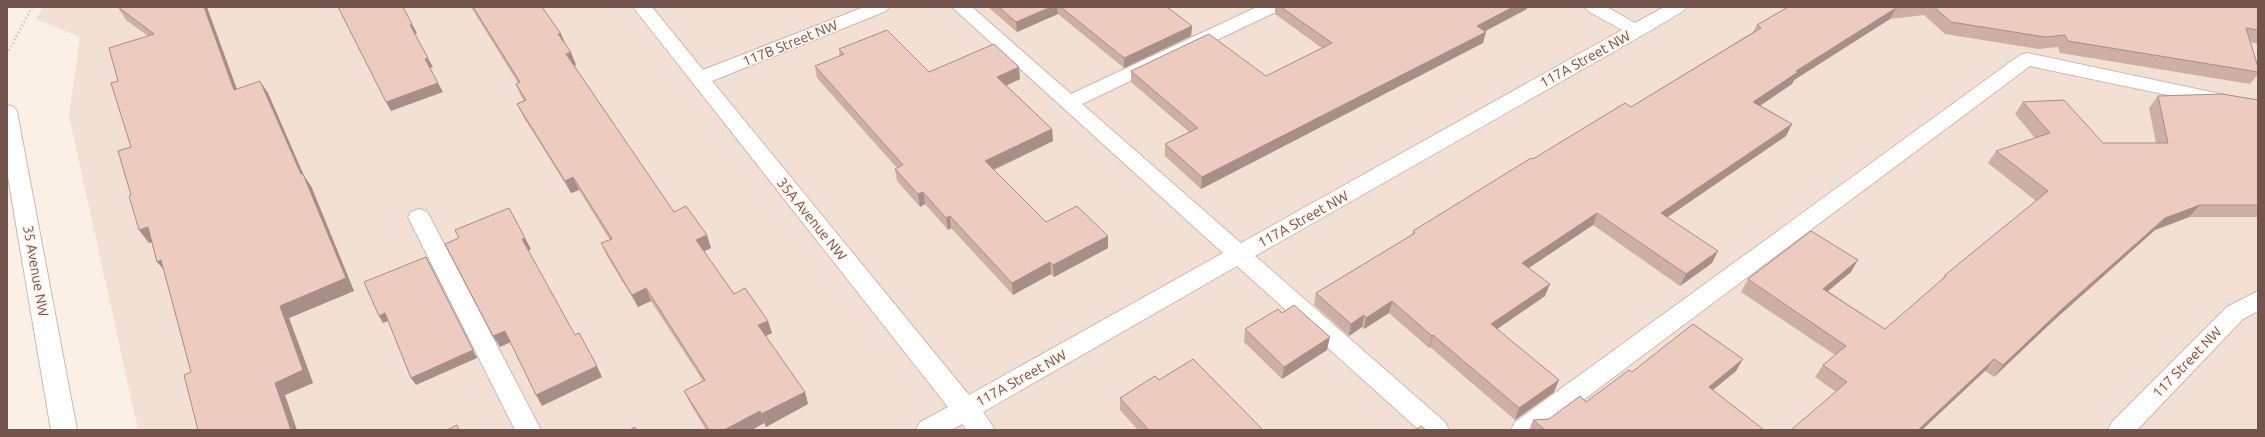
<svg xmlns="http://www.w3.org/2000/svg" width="2265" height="437" font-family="Ubuntu,sans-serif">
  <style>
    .residential { fill: #f2e0d5 }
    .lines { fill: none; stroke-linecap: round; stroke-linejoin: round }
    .minor-casing { stroke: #ceb8b0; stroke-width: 2 }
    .path { stroke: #d3aea3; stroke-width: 2.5; stroke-dasharray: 1 3; stroke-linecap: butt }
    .minor { fill: #fff; fill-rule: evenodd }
    .wall { fill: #cdafa5 }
    .shaded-wall { fill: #a78e86 }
    .building { fill: #eecbc0; stroke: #a78e86 }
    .labels { text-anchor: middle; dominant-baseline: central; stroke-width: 3.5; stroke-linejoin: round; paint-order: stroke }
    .street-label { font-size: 14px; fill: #72544d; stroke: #fef4ec }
  </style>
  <rect width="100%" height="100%" fill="#fbf0e6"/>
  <!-- residential -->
  <polygon class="residential" points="43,7 2258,7 2258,430 138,430 69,116 80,37 36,19"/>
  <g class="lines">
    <defs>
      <g id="minor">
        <polygon points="633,7 652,7 703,70 864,7 889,7 886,11 712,81 969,395 1223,253 952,7 972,7 1071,94 1257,7 1281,7 1278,11 1082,104 1241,243 1622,30 1588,11 1585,7 1607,7 1635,23 1664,7 1686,7 1683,11 1643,35 1255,256 1445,422 1449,430 1419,430 1237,266 983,412 995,430 967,430 962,424 951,430 916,430 920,422 948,407"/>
        <polygon points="2027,53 2258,102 2258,114 2030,66 1543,430 1511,430 1515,422 2020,55"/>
        <polygon points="7,105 14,107 17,112 77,430 51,430 7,171"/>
        <polygon points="419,209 427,212 430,217 541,430 515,430 408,217 411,212"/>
        <polygon points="2258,291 2258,311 2243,319 2137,430 2108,430 2112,422 2227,307"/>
      </g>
    </defs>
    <!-- minor casing -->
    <use href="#minor" class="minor-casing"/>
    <!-- path -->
    <polyline class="path" points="7,54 32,7"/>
    <!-- minor -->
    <use href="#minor" class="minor"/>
  </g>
  <!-- wall -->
  <g class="wall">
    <polygon points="118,7 237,89 268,93 304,176 311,186 354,291 289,318 313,383 285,395 191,372 163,268 157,262 152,242 149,243 131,195 131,147 118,81 148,36 126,20"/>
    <polygon points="471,7 542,7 561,34 565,43 576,65 574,66 674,212 711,248 704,251 734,294 768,321 772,333 765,336 805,392 808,404 766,427 764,423 752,430 706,430 690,403 684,391 703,381 651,301 638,307 607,256 601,243 610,240 579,190 571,193 523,116 517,104 524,101 521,96 516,84 518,83"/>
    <polygon points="988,7 1167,7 1192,26 1191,36 1124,68 1058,14 1017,32"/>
    <polygon points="1275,7 1527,7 1527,9 1485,31 1483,43 1201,189 1165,156 1165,144 1189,132 1131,82 1131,71 1266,76 1322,48 1275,14"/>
    <polygon points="1788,7 2258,7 2258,44 2250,42 2258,67 2258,74 2250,84 2060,53 2058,47 2038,49 1945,34 1924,15 1890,19 1794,80 1792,84 1760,105 1792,124 1786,136 1667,217 1712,263 1680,286 1593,225 1529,268 1545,296 1497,329 1559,380 1554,392 1515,420 1430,347 1429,348 1389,313 1364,329 1362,327 1349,336 1314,305 1316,293 1412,235 1413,231 1533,159 1631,107 1753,32 1757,25"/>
    <polygon points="839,49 929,72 1020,79 1006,85 1052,129 1053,141 994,170 1046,222 1108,248 1054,277 1051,274 1013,295 951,228 948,230 925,204 920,207 897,181 895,169 897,168 817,78 815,66 840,56"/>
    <polygon points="2158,96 2258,100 2258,217 2189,217 2155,230 2052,322 1994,377 1985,371 1836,392 1815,377 1823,365 1835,355 1741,292 1748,279 1851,272 1828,291 1885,329 1941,281 1945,275 2036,201 1988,163 1996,151 2035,138 2015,114 2023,102 2103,143 2156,143 2149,108"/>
    <polygon points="1245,329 1327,350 1282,379 1244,342"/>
    <polygon points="1736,371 1713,390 1764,430 1529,430 1533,420 1549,419 1586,402 1632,372"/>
    <polygon points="1159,380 1263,430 1138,430 1120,410 1120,398"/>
  </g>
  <!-- shaded-wall -->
  <g class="shaded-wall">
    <polygon points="204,7 207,7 242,103 234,90"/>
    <polygon points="1051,7 1057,7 1058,14 1017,32 1016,22"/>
    <polygon points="1513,7 1527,7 1527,9 1478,35 1486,32 1483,43 1201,189 1202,177 1477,26"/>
    <polygon points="1896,8 1890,19 1794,80 1792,84 1748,114 1753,102 1796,71"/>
    <polygon points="412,24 417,33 415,34 410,25"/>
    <polygon points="1192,26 1191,36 1124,68 1124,58"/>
    <polygon points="558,34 561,34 566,46"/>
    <polygon points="571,52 576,65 571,67 566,54"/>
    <polygon points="428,58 433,67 430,68 425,59"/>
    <polygon points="1019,67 1020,79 999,89 997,77"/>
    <polygon points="260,81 268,93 304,176 311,186 354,291 289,318 313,383 285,395 297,430 291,430 275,383 280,306 301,174"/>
    <polygon points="438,83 443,92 391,111 386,102"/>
    <polygon points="1792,124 1786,136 1656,225 1661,213"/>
    <polygon points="1052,129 1053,141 986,173 985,161"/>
    <polygon points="573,177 579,190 571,193 565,181"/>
    <polygon points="923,192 925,204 920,207 918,194"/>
    <polygon points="2200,205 2189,217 2155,230 2052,322 1994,377 2003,365 2062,309 2165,218"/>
    <polygon points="1597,213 1593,225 1518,275 1522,263"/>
    <polygon points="950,216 951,228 948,230 946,218"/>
    <polygon points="148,227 158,240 149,243 139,230"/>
    <polygon points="707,235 711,248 701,253 696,240"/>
    <polygon points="1108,236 1108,248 1054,277 1053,265"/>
    <polygon points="525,238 531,249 527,251 522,239"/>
    <polygon points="1718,251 1712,263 1680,286 1686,274"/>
    <polygon points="426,257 430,264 477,358 416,385 411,378"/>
    <polygon points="161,260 168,274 157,262"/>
    <polygon points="1858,260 1851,272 1816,301 1823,289"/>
    <polygon points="1050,262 1051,274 1013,295 1012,283"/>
    <polygon points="1550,284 1545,296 1487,336 1491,324"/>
    <polygon points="646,288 651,301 638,307 632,295"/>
    <polygon points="1392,301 1389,313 1364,329 1366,318"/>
    <polygon points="385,313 390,320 383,323 379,316"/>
    <polygon points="1364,315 1362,327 1349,336 1351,324"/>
    <polygon points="768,321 772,333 762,338 758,325"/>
    <polygon points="505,331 511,342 500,347 493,336"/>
    <polygon points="1433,335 1430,347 1429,348 1432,336"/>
    <polygon points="1330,337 1327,350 1282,379 1284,367"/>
    <polygon points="1743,359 1736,371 1703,398 1709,387"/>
    <polygon points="1994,359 1985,371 1922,430 1918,430"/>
    <polygon points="597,366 602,377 542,406 536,395"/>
    <polygon points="1559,380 1554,392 1515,420 1519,408"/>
    <polygon points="805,392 808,404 766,427 761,414"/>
    <polygon points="760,411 764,423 752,430 724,430"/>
  </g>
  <!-- building -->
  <g class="building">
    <polygon points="118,7 204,7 234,90 260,81 301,174 303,174 346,278 280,306 303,370 275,383 291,430 198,430 184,375 191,372 161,260 157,262 148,227 139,230 129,196 131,195 118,151 131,147 111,83 118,81 109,48 154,34"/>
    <polygon points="338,7 403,7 412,24 410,25 428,58 425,59 438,83 386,102"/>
    <polygon points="473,7 542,7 561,34 558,34 571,52 566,54 674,212 686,206 707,235 696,240 734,294 745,288 768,321 758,325 805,392 761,414 760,411 724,430 709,430 684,391 705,380 646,288 632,295 601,243 612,239 573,177 565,181 517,104 526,100 516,84 520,82"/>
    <polygon points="999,7 1051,7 1016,22"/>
    <polygon points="1061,7 1167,7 1192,26 1124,58"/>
    <polygon points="1281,7 1513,7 1477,26 1486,32 1202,177 1165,144 1198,128 1131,71 1209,34 1266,76 1332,43"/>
    <polygon points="1788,7 1901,7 1896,8 1796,71 1798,72 1753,102 1792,124 1661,213 1718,251 1686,274 1597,213 1522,263 1550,284 1491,324 1559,380 1519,408 1433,335 1432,336 1392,301 1366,318 1364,315 1351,324 1316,293 1415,233 1413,231 1531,158 1533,159 1625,103 1631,107 1761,28 1757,25"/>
    <polygon points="1934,7 2258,7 2258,30 2246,28 2258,67 2258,72 2068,41 2065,35 2045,37 1951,22"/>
    <polygon points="887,30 929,72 994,44 1019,67 997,77 1052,129 985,161 1046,222 1077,206 1108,236 1053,265 1050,262 1012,283 950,216 946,218 923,192 918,194 895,169 903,165 815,66 844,54 839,49"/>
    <polygon points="2222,94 2258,100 2258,205 2200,205 2165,218 2062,309 2003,365 1994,359 1918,430 1791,430 1847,382 1823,365 1846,346 1748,279 1811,231 1858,260 1823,289 1885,329 1946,276 1945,275 2048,191 1996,151 2050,133 2023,102 2064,100 2103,143 2168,143 2158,96"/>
    <polygon points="509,208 525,238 522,239 575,335 579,333 597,366 536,395 505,331 493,336 445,244 459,238 455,230"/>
    <polygon points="426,257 473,350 411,378 385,313 379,316 364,282"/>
    <polygon points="1294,305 1330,337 1284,367 1245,329 1278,309 1282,313"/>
    <polygon points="1693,324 1743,359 1709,387 1764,430 1545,430 1533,420 1549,419 1580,396 1586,402 1629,370 1632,372"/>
    <polygon points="1193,359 1263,430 1149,430 1120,398 1155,376 1159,380"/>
    <polygon points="457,425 459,430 447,430"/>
    <polygon points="1421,426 1426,430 1415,430"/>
    <polygon points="635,427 636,430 630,430"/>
  </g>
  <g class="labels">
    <!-- street labels -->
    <g class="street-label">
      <text transform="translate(790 43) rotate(-22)">117B Street NW</text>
      <text transform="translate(1585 59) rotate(-29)">117A Street NW</text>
      <text transform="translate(812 219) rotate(51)">35A Avenue NW</text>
      <text transform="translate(1303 219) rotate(-29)">117A Street NW</text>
      <text transform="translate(36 271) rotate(80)">35 Avenue NW</text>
      <text transform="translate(2187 362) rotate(-46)">117 Street NW</text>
      <text transform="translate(1021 378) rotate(-29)">117A Street NW</text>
    </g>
  </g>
  <!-- border -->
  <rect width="2265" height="437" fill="none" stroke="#72544d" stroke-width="16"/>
</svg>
